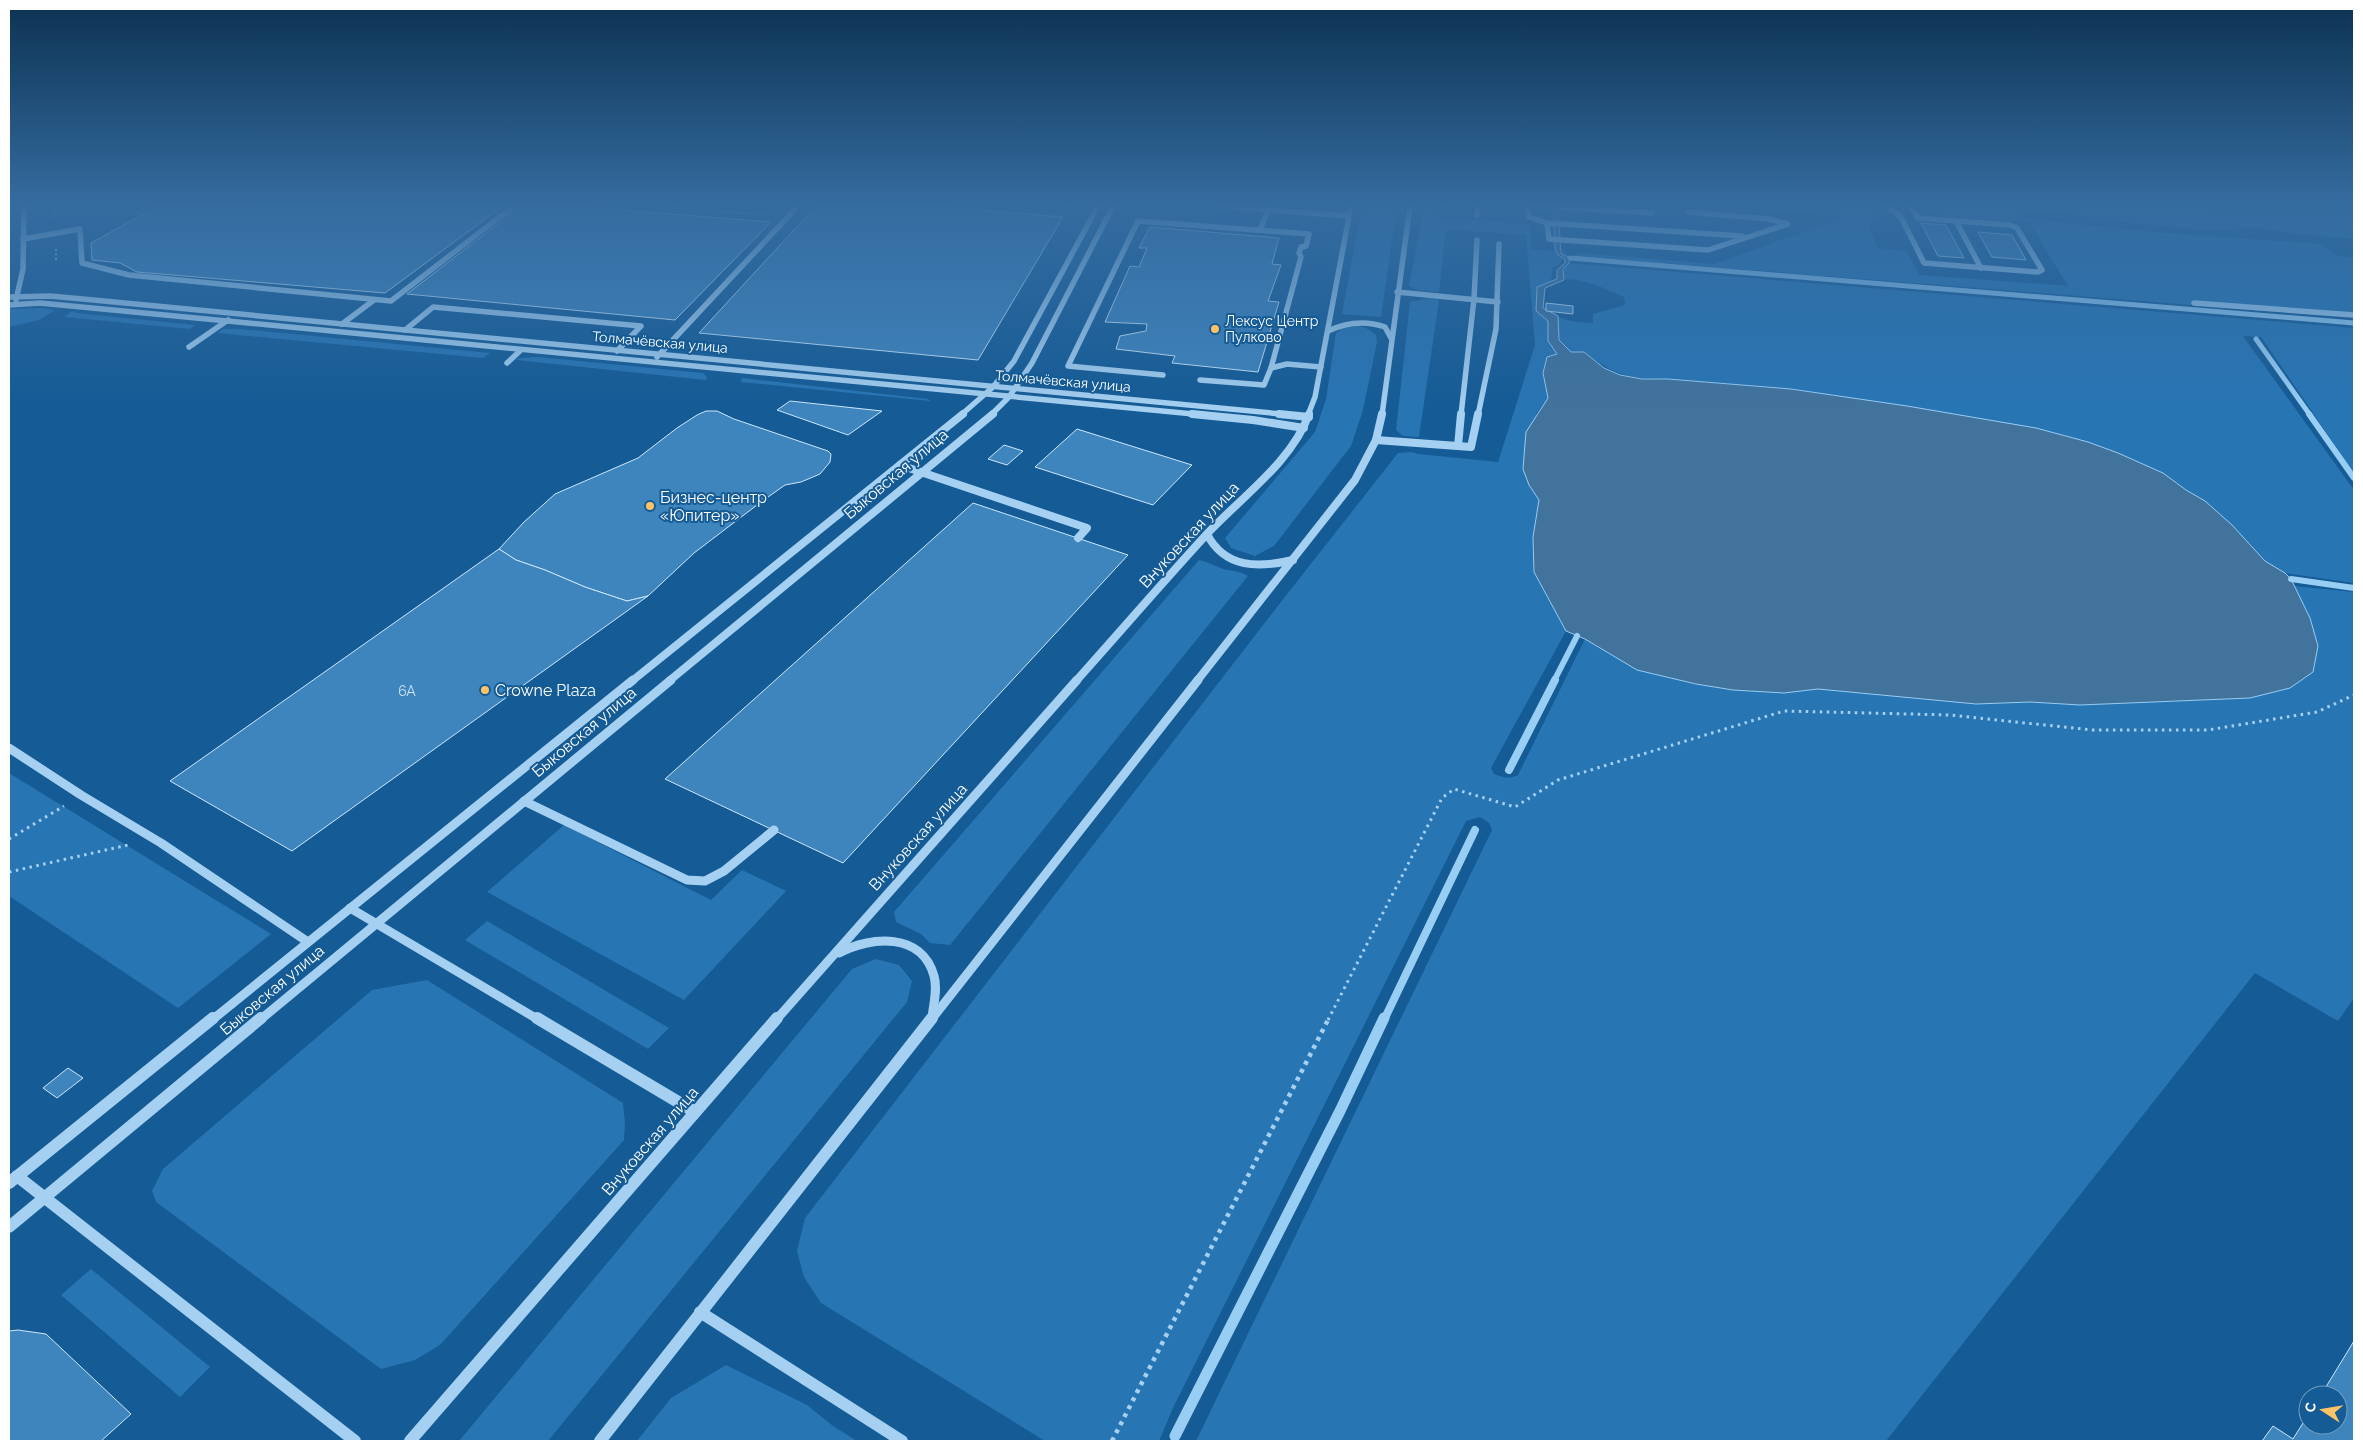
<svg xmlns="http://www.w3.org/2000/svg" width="2363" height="1450" font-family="Raleway,sans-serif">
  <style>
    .green { fill: #2875b4 }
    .water { fill: #42739d; stroke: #98cdf4 }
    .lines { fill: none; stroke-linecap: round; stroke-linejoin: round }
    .stream-far3 { stroke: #98cdf4; stroke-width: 5 }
    .stream-far2 { stroke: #98cdf4; stroke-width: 6 }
    .stream-far1 { stroke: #98cdf4; stroke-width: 8 }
    .stream { stroke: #98cdf4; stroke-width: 11 }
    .building { fill: #3e84bd; stroke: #cde7fc }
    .path-far2 { stroke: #a6d0f1; stroke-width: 2; stroke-dasharray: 2 2.5; stroke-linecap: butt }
    .path-far1 { stroke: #a6d0f1; stroke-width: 3; stroke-dasharray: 2.5 4.5; stroke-linecap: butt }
    .path { stroke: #a6d0f1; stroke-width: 4.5; stroke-dasharray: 4 5; stroke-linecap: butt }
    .minor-far3 { stroke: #a6d0f1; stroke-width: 5.5 }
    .minor-far2 { stroke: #a6d0f1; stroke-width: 8 }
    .minor-far1 { stroke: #a6d0f1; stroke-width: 9 }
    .minor { stroke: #a6d0f1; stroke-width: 12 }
    .poi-dot { fill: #ffc366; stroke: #155b95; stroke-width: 2 }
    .labels { text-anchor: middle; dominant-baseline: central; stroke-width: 4; stroke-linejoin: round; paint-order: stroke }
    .far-poi-label { font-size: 14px; fill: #fff; stroke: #155b95; text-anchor: start }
    .far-street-label { font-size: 14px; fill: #fff; stroke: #155b95 }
    .number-label { font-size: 14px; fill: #cfe0ee }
    .street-label { font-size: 16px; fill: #fff; stroke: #155b95 }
    .poi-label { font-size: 16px; fill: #fff; stroke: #155b95; text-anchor: start }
  </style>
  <rect width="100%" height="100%" fill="#155b95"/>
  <!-- green -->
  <g class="green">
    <polygon points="1362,206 1397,206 1381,317 1342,314"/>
    <polygon points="1737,206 1874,206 1880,221 1867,223 1878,248 1906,251 1920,275 2068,286 2029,222 1939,216 1927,211 1923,206 2161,206 2211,209 2232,213 2251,211 2354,217 2354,239 2299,234 2257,228 2204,230 2093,219 2067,212 2019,211 2026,219 2151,232 2320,244 2336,255 2354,258 2354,318 1575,256 1579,253 1715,264 1847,216 1785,212"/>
    <path d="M1424,208L1440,209L1442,218L1525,224L1531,226V249L1568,252L1558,266L1553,267L1551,279L1555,282L1541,287L1539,308C1556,318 1573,323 1593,323V314L1625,305L1624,297C1605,288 1582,278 1561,279L1560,268L1567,263L2354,328V473L2261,337L2243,336L2354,490V583L2285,573L2265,561L2232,525L2205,501L2186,490L2163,473L2088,442L2036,428L1668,379C1629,379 1615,376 1584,352L1543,373L1548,398L1536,414L1529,485L1539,500L1533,537L1534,572L1566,631L1491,768L1494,774C1504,778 1508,779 1518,775L1585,639L1637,670L1696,684L1733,690L1784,693L1818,689L1976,704L2030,702L2080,705L2250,698L2310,618L2293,586L2354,592V998L2338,1021L2255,973L1886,1441H1196L1492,830L1489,823L1480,817L1466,821L1173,1408L1159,1441H1045L821,1303L804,1277L797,1251L805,1218L1277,607L1398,453L1411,452L1418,454L1498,462L1535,345L1526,235L1446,229L1439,292L1417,290L1409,286Z"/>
    <polygon points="1429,298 1439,300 1419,437 1403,436 1396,430 1410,302"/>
    <polygon points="41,308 55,310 39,320 9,327 9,309"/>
    <polygon points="72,311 77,313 195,325 190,329 64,317"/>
    <polygon points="1359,326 1366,328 1376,335 1377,342 1363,410 1351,446 1274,546 1255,556 1231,548 1225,538 1315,432 1326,399 1336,333 1344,328"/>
    <polygon points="223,329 240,329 490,353 483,358 217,333"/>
    <polygon points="538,357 703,373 707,377 706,380 516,360 519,358"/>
    <polygon points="742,378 928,399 930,401 741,382"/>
    <path d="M1199,560C1208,562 1215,566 1223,569C1232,571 1240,571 1248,576L950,945L930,943L921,934L896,922L894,912Z"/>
    <polygon points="9,773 271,934 178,1008 9,896"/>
    <polygon points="564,825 711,900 742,870 786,891 684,1000 487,892"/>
    <polygon points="487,921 669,1028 648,1049 465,940"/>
    <polygon points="876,959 899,965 912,981 907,1002 548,1441 459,1441 852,969"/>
    <polygon points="427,980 623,1103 625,1124 624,1140 440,1345 415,1360 381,1369 156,1202 152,1191 163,1169 372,990"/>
    <polygon points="91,1269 210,1367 180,1397 61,1295"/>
    <polygon points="726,1365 807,1405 833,1426 857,1441 637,1441 671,1398"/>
  </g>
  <!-- water -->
  <polygon class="water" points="1553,206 1558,206 1561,254 1571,258 1569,263 1563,269 1564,280 1545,288 1543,308 1558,316 1559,340 1571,352 1584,352 1604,368 1620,375 1642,379 1668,379 1791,389 1907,406 2036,428 2088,442 2118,453 2163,473 2186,490 2205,501 2232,525 2265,561 2285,573 2291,579 2310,618 2318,646 2313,672 2290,688 2250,698 2080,705 2030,702 1976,704 1818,689 1784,693 1733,690 1696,684 1637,670 1585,639 1566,631 1534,572 1533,537 1539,500 1529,485 1523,469 1526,432 1548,398 1543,373 1547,357 1557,354 1548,341 1548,321 1536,311 1537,287 1557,279 1557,270 1565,263 1565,259 1558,255 1555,249"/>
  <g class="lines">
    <!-- stream-far3 -->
    <g class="stream-far3">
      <polyline points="1570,258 2354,323"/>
      <polyline points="2256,339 2310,415"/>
    </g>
    <!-- stream-far2 -->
    <g class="stream-far2">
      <polyline points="2309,414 2354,478"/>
      <polyline points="2291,579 2354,588"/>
      <polyline points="1554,681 1577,636"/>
    </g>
    <!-- stream-far1 -->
    <g class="stream-far1">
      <polyline points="1509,770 1555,680"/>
      <polyline points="1384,1020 1475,830"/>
    </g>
    <!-- stream -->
    <polyline class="stream" points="1175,1436 1340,1111 1384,1018"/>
  </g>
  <!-- building -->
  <g class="building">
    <polygon points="158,206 503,206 385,293 137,272 120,263 92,260 91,243"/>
    <polygon points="521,206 571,206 771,222 675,320 407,294"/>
    <polygon points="816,206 931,206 1063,217 978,360 699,333"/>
    <polygon points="1921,223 1946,225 1964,258 1938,256"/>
    <polygon points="1150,227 1279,238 1272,264 1281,265 1268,301 1279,302 1258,372 1172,363 1175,356 1116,349 1120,336 1146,331 1147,324 1105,322 1130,266 1139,267 1147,248 1139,248"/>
    <polygon points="1978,232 2012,235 2026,260 1992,257"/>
    <polygon points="1546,303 1573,306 1573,314 1546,311"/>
    <polygon points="790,401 882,411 848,435 777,410"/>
    <polygon points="706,411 717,411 734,419 828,451 831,454 830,462 820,474 801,482 785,485 761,502 694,553 648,596 627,601 585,587 545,570 516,560 499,549 524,522 555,494 638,458 677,428 697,415"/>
    <polygon points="1077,429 1192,465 1153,505 1035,467"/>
    <polygon points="1004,445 1023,451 1007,465 988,459"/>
    <polygon points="973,503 1128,555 843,863 665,779"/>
    <polygon points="499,549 516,560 545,570 585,587 627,601 648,596 292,851 170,781"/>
    <polygon points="68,1068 83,1078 57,1098 43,1088"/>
    <polygon points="18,1330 46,1334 131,1414 101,1441 9,1441 9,1331"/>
    <polygon points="2354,1341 2354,1441 2262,1441 2273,1426 2293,1439 2308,1415 2308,1425 2338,1425 2338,1395 2321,1395"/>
  </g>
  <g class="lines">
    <!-- path-far2 -->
    <g class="path-far2">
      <polyline points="54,206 55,218"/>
      <polyline points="660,206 767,215"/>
      <polyline points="1061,206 1077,207"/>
      <polyline points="601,208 604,206"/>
      <polyline points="137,213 150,206"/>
      <polyline points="56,249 56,260"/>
    </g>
    <!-- path-far1 -->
    <g class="path-far1">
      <polyline points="9,839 64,806"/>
      <polyline points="9,872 128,845"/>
      <polyline points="1328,1020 1442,798 1454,789 1515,807 1558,780 1784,711 1950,715 2092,730 2208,730 2317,712 2354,695"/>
    </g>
    <!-- path -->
    <polyline class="path" points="1112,1441 1329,1018"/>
    <!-- minor-far3 -->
    <g class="minor-far3">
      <polyline points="1219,206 1349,216"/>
      <polyline points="1441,206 1445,206"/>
      <polyline points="1477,206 1477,215"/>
      <polyline points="1528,206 1529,217 1547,223 1742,236"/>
      <polyline points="1539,206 1652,213"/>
      <polyline points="1887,206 1901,217 1924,263 2038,272 2042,270 2017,228 2010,225 1918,218 1910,206"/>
      <polyline points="1956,221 1981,268"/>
      <polyline points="1547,223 1549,239 1708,250 1788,224 1769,219 1688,212"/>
      <polyline points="1260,230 1268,210"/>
      <polyline points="23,239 80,229 82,263 129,275 391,301 514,206"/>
      <polyline points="1397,292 1498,302"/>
      <polyline points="9,297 50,296 83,299 1292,415"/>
      <polyline points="16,300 23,269 24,206"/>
      <polyline points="2194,303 2354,315"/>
      <polyline points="9,305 40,303 1204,415"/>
      <polyline points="342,324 374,300"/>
      <polyline points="405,330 433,307 641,326 617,351"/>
      <path d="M1328,331C1347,322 1365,320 1385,327L1391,338"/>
      <polyline points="189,347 228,320"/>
      <polyline points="657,357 798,206"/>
      <polyline points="507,363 521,350"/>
      <polyline points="1271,368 1287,364 1321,367"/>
      <polyline points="1163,375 1068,366 1138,221 1309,234 1306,246 1301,247 1299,253 1301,257 1271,368 1264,385 1200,380"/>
      <polyline points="961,415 993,387 1014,361 1098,206"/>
      <polyline points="991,415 1009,397 1032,363 1113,206"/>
      <polyline points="1308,415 1315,397 1351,206"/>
      <polyline points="1382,415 1410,206"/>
      <polyline points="1461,415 1474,299 1477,240"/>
      <polyline points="1478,415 1496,329 1499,244"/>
    </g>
    <!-- minor-far2 -->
    <g class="minor-far2">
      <polyline points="1192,414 1253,420 1304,428"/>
      <polyline points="1279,414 1309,417"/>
      <polyline points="1376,440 1471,447 1478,414"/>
      <polyline points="1458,446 1461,414"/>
      <polyline points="900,465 1087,528 1078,538"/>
      <path d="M1207,534C1225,569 1259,568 1293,560"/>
      <polyline points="632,681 963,414"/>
      <polyline points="669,681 993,414"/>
      <path d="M1076,681C1119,633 1162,583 1206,535C1239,499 1292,462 1309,414"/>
      <polyline points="1197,681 1355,480 1376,440 1382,414"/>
    </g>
    <!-- minor-far1 -->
    <g class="minor-far1">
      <polyline points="9,748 81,795 161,843 308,942"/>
      <polyline points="524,801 687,880 705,881 724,871 774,830"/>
      <polyline points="350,908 539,1020"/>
      <path d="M839,953C871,936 922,932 934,976C938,990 933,1005 932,1019"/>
      <polyline points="212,1020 633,680"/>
      <polyline points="260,1020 671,680"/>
      <polyline points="776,1020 1077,680"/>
      <polyline points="931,1020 1198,680"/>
    </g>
    <!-- minor -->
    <g class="minor">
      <polyline points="537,1018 695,1112"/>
      <polyline points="17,1176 355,1441"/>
      <polyline points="9,1183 213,1018"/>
      <polyline points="9,1227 261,1018"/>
      <polyline points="700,1312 902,1441"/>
      <polyline points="410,1441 777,1018"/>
      <polyline points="600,1441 932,1018"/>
    </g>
  </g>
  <!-- sky -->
  <linearGradient id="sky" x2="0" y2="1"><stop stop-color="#0c3252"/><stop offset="0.5" stop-color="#356ca0"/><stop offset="1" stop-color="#356ca0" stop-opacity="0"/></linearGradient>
  <rect width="2363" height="409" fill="url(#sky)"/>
  <!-- markers -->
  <g class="poi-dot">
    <circle cx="1215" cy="329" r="5"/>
    <circle cx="650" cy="506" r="5"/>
    <circle cx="485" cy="690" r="5"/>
  </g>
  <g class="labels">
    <!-- far-poi labels -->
    <g class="far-poi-label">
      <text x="1225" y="321">Лексус Центр<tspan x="1225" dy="16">Пулково</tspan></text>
    </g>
    <!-- far-street labels -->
    <g class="far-street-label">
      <text transform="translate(660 342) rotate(5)">Толмачёвская улица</text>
      <text transform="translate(1063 381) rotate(5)">Толмачёвская улица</text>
    </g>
    <!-- number labels -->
    <g class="number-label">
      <text x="407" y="691">6А</text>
    </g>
    <!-- street labels -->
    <g class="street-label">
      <text transform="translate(896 474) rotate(-40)">Быковская улица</text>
      <text transform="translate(1189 535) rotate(-47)">Внуковская улица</text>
      <text transform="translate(584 732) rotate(-40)">Быковская улица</text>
      <text transform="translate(918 837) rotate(-48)">Внуковская улица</text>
      <text transform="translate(272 990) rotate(-40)">Быковская улица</text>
      <text transform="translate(650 1141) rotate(-49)">Внуковская улица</text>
    </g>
    <!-- poi labels -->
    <g class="poi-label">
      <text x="660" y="497">Бизнес-центр<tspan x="660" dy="18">«Юпитер»</tspan></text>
      <text x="495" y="690">Crowne Plaza</text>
    </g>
  </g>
  <!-- border -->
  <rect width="2363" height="1450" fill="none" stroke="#ffffff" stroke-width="20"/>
  <!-- north arrow -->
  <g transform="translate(2323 1410) rotate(282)"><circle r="24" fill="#155b95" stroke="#739dbf"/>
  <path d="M0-4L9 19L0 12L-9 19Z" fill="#ffc366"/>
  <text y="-8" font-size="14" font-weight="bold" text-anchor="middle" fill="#ffffff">С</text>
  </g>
</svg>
